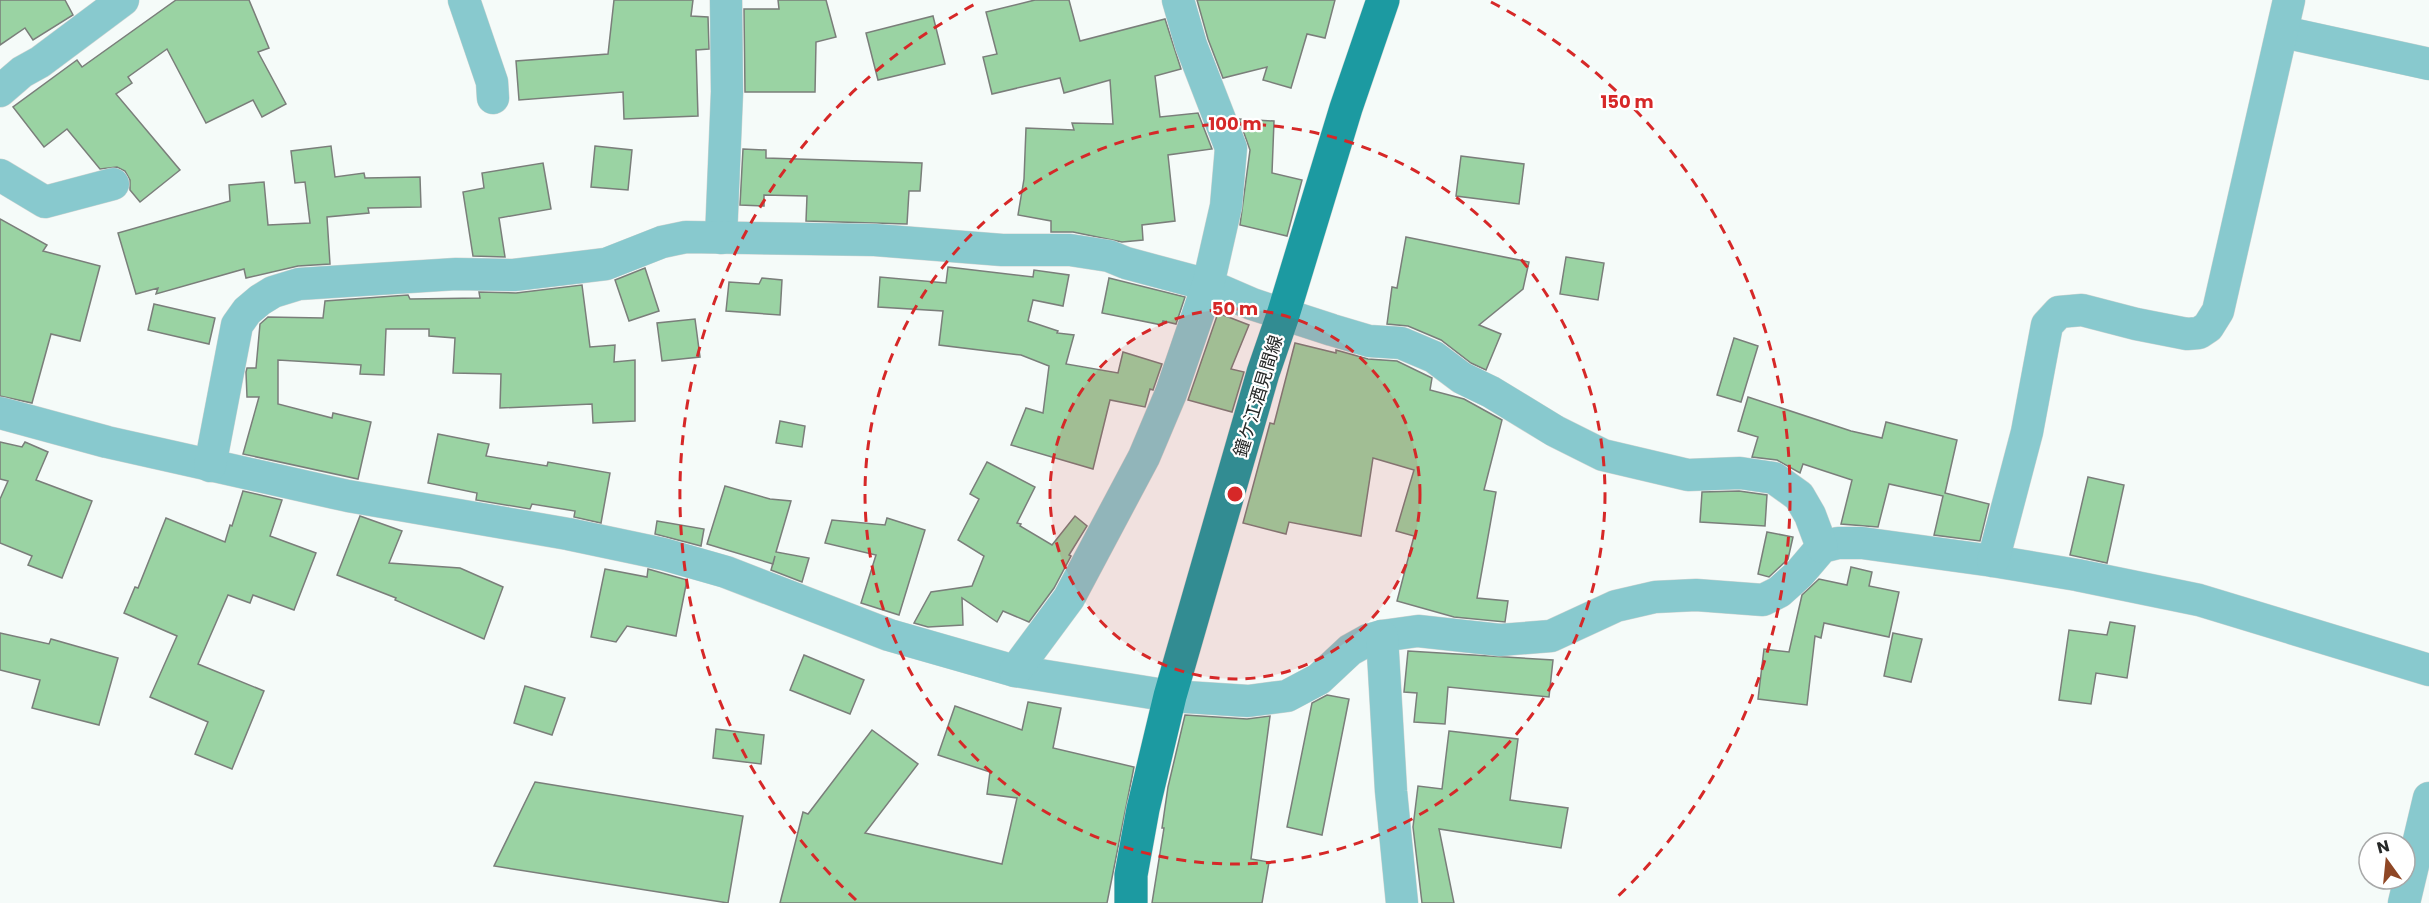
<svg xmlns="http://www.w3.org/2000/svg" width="2429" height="903" font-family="Poppins,'Noto Sans JP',sans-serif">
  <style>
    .building { fill: #9ad3a3; stroke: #7a7e7a; stroke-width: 1.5 }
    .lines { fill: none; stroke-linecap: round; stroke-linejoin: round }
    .minor-casing { stroke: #d0d5d3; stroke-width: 33 }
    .major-casing { stroke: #d0d5d3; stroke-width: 34 }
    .minor { stroke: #88c9ce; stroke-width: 32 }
    .major { stroke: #1c9aa1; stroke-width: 33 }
    .ring { fill: none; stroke: #d62828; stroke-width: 3; stroke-dasharray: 10 8 }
    .labels { text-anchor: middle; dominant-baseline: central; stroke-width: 4.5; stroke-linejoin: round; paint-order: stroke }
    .street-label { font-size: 18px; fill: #262827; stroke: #fff }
    .centre { fill: #d62828; stroke: #fff; stroke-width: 3 }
    .ring-label { font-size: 18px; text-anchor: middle; font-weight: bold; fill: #d62828; stroke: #fff; stroke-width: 4.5; stroke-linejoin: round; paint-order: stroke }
  </style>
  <rect width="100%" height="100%" fill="#f5fbf9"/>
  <!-- building -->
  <g class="building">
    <polygon points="0,0 65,0 73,15 33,40 25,28 0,45"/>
    <polygon points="176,0 249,0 269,48 258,52 286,104 262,117 253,100 206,123 167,49 128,77 132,83 116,94 180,170 140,202 130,190 130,180 125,171 117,167 100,169 67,129 44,147 13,107 77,60 82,67"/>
    <polygon points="614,0 693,0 691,16 708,17 709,49 696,50 698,116 624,119 623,92 519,100 516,61 608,54"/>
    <polygon points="778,0 826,0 836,37 816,42 815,92 745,92 744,9 779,9"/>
    <polygon points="1035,0 1069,0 1080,41 1165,19 1181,69 1155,76 1160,117 1198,113 1212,149 1168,155 1175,221 1142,225 1143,240 1122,242 1073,232 1051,232 1051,221 1018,215 1024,179 1026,128 1074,130 1072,123 1113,124 1110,80 1064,93 1060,78 992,94 983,57 997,54 986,12"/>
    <polygon points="1197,0 1335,0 1325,38 1307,34 1291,88 1263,80 1267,67 1223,78 1208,39"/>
    <polygon points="933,16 945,64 878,80 866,33"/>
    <polygon points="1239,119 1274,121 1272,173 1302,180 1287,236 1240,225 1250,150"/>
    <polygon points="331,146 335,177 364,173 365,178 420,177 421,207 368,208 369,213 327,217 330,264 298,266 246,278 244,269 156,294 158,288 136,294 118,233 230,201 229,185 264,182 268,225 310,223 305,182 295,183 291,151"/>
    <polygon points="595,146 632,150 628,190 591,187"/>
    <polygon points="743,149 766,150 766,158 922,163 920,191 909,191 907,224 806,221 807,196 764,195 764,206 740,205"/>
    <polygon points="1461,156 1524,164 1519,204 1456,196"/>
    <polygon points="543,163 551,209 499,218 505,257 473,256 463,192 484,188 482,173"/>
    <polygon points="0,219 47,245 43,251 100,266 80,341 51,334 32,403 0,396"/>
    <polygon points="1406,237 1529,262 1523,289 1479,325 1501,334 1486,370 1471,363 1441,340 1408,326 1387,324 1392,287 1397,288"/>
    <polygon points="1566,257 1604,263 1598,300 1560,294"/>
    <polygon points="948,267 1033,277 1034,270 1069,275 1063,306 1033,300 1028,321 1058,331 1057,333 1074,335 1066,364 1118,373 1123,352 1162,364 1153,390 1150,389 1145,407 1110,400 1093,469 1011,445 1026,408 1043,413 1049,366 1021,355 939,345 943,311 878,307 880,277 946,283"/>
    <polygon points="645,268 659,311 629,321 615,280"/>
    <polygon points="762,278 782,280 780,315 726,311 729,282 759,284"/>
    <polygon points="1109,278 1185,297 1176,324 1163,321 1162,325 1102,313"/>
    <polygon points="582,285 590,347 615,345 614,362 635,360 635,421 593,423 592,404 500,408 501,374 453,373 455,338 429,336 429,329 386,329 384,375 360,374 361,365 278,360 278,404 332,418 333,413 371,422 358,479 243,454 259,397 247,397 246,372 247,368 256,368 260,324 268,317 323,318 325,301 408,295 410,299 480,298 479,292 516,293"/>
    <polygon points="154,304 215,318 209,344 148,330"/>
    <polygon points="1218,313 1249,325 1231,369 1244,372 1232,412 1188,400"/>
    <polygon points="695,319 700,357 662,361 657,323"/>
    <polygon points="1734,338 1758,346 1741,402 1717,395"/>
    <polygon points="1295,343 1336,353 1336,350 1368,359 1397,361 1432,378 1430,390 1464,399 1502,420 1484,490 1496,492 1477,598 1508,601 1505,622 1454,617 1397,601 1414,536 1396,531 1414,470 1373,458 1361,536 1289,522 1286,534 1243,523 1270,423 1274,424"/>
    <polygon points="1748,397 1851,431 1882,438 1886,422 1957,440 1945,493 1989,504 1980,541 1934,535 1943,496 1889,484 1878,527 1841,524 1852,480 1803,464 1800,473 1777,460 1752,457 1758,437 1738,431"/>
    <polygon points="780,421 805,426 802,447 776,443"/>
    <polygon points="438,434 489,444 486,456 547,466 548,462 610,473 601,523 574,517 575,511 532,504 530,509 476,500 477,493 428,483"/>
    <polygon points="0,442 22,447 25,442 48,452 36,480 92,501 62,578 28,565 32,556 0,543 0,499 8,481 0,479"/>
    <polygon points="987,462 1035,487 1017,523 1021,524 1020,526 1052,545 1075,516 1087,526 1069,555 1071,556 1054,588 1029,622 1003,611 997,622 962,598 963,625 928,627 914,623 931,592 972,586 984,556 958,540 979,499 970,494"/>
    <polygon points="2088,477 2124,485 2107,563 2070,555"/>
    <polygon points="725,486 770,499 791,501 776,552 809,558 802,582 771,570 775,556 773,564 707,544"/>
    <polygon points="243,491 282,500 270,536 316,553 294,610 253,595 250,603 228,595 198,664 264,691 232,769 195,754 208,722 150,697 177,636 124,613 135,587 138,588 166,518 225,542 230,525 232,526"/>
    <polygon points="1739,491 1767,495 1765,526 1700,522 1702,492"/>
    <polygon points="360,516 402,531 389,563 460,568 503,587 484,639 395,600 396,598 337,575"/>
    <polygon points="887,518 925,530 899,615 861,603 876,555 825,543 832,520 885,525"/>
    <polygon points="657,521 704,529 701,546 655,534"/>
    <polygon points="1767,532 1793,537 1788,559 1769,577 1758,574"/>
    <polygon points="1851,567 1872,572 1869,586 1899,592 1889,637 1824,623 1821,638 1815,636 1807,705 1758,699 1764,649 1789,652 1802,595 1819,579 1847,585"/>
    <polygon points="605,569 647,577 648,569 687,580 676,636 627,626 616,642 591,637"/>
    <polygon points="2110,622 2135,626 2127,678 2096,673 2091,704 2059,700 2069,630 2107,635"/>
    <polygon points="0,633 49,644 51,639 118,658 99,725 32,708 40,680 0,670"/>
    <polygon points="1893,633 1922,639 1911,682 1884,676"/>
    <polygon points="1408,651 1553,660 1549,697 1448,687 1445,724 1414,722 1417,693 1404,692"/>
    <polygon points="804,655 864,680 850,714 790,690"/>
    <polygon points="525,686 565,698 552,735 514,723"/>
    <polygon points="1327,695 1349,699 1322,835 1287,827 1312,703"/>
    <polygon points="1028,702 1061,708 1053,748 1134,767 1107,903 780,903 803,812 808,814 872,730 918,764 865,833 1002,864 1017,798 987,794 990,772 938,755 955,706 1022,730"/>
    <polygon points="1185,715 1247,719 1270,716 1251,859 1269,862 1262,903 1152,903 1164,828 1162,828 1168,787"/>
    <polygon points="716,729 764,735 761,764 713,758"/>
    <polygon points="1449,731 1518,739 1510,800 1568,808 1561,848 1439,829 1454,903 1422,903 1413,827 1418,786 1442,789"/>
    <polygon points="535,782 743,816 728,903 494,866"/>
  </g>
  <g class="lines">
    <defs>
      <g id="minor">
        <polyline points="464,0 492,82 493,98"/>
        <polyline points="2283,32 2429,64"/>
        <polyline points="0,91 22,72 40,62 123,0"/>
        <polyline points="0,175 45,202 113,184"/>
        <polyline points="721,238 727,92 726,0"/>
        <polyline points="0,413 107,442 348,496 568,534 663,554 726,572 889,635 1015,671 1170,696 1248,701 1287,696 1319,679 1350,650 1368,640 1382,636 1418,631 1500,640 1551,636 1616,606 1655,597 1696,595 1763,600 1779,592 1799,574 1822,547 1838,543 1862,543 1993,561 2077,575 2199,600 2429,670"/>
        <polyline points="210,466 237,325 247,311 260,300 273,292 299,284 456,274 514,275 606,264 662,242 686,237 875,240 1002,250 1070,250 1109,256 1126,263 1208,285 1252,304 1332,330 1369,341 1401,343 1434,357 1462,378 1491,392 1555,431 1603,455 1688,475 1740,473 1774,478 1799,496 1810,515 1822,547"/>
        <polyline points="1993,561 2027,432 2047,325 2059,312 2082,310 2136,324 2187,334 2199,333 2208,327 2218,311 2289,0"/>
        <polyline points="1382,636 1391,791 1402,903"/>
        <polyline points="1015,671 1069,598 1144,457 1171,393 1208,285 1226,206 1231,148 1191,45 1178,0"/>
        <polyline points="2404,903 2429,798"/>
      </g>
      <polyline id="major" points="1131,903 1131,875 1143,809 1170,696 1263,373 1283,315 1346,108 1383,0"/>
    </defs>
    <!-- minor casing -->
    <use href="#minor" class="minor-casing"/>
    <!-- major casing -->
    <use href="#major" class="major-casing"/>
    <!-- minor -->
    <use href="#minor" class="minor"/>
    <!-- major -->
    <use href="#major" class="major"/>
  </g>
  <!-- distance rings -->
  <circle cx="1235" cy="494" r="185" fill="#d62828" fill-opacity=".12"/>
  <g class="ring">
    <circle cx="1235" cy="494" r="185"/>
    <circle cx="1235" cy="494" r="370"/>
    <path d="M856 900A555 555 0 0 1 979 2M1491 2A555 555 0 0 1 1614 900"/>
  </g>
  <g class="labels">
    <!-- street labels -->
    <g class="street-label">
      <text transform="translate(1258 396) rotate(-73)">鐘ケ江酒見間線</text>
    </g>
  </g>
  <circle cx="1235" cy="494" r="9" class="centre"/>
  <g class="ring-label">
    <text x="1627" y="108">150 m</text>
    <text x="1235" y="130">100 m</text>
    <text x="1235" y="315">50 m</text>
  </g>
  <!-- north arrow -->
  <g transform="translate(2387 861) rotate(345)"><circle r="28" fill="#ffffff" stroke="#a8a9a9" stroke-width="1.5"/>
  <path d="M0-4.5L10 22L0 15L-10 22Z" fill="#8f4725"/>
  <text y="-9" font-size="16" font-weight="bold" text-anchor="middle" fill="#262827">N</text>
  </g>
</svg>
